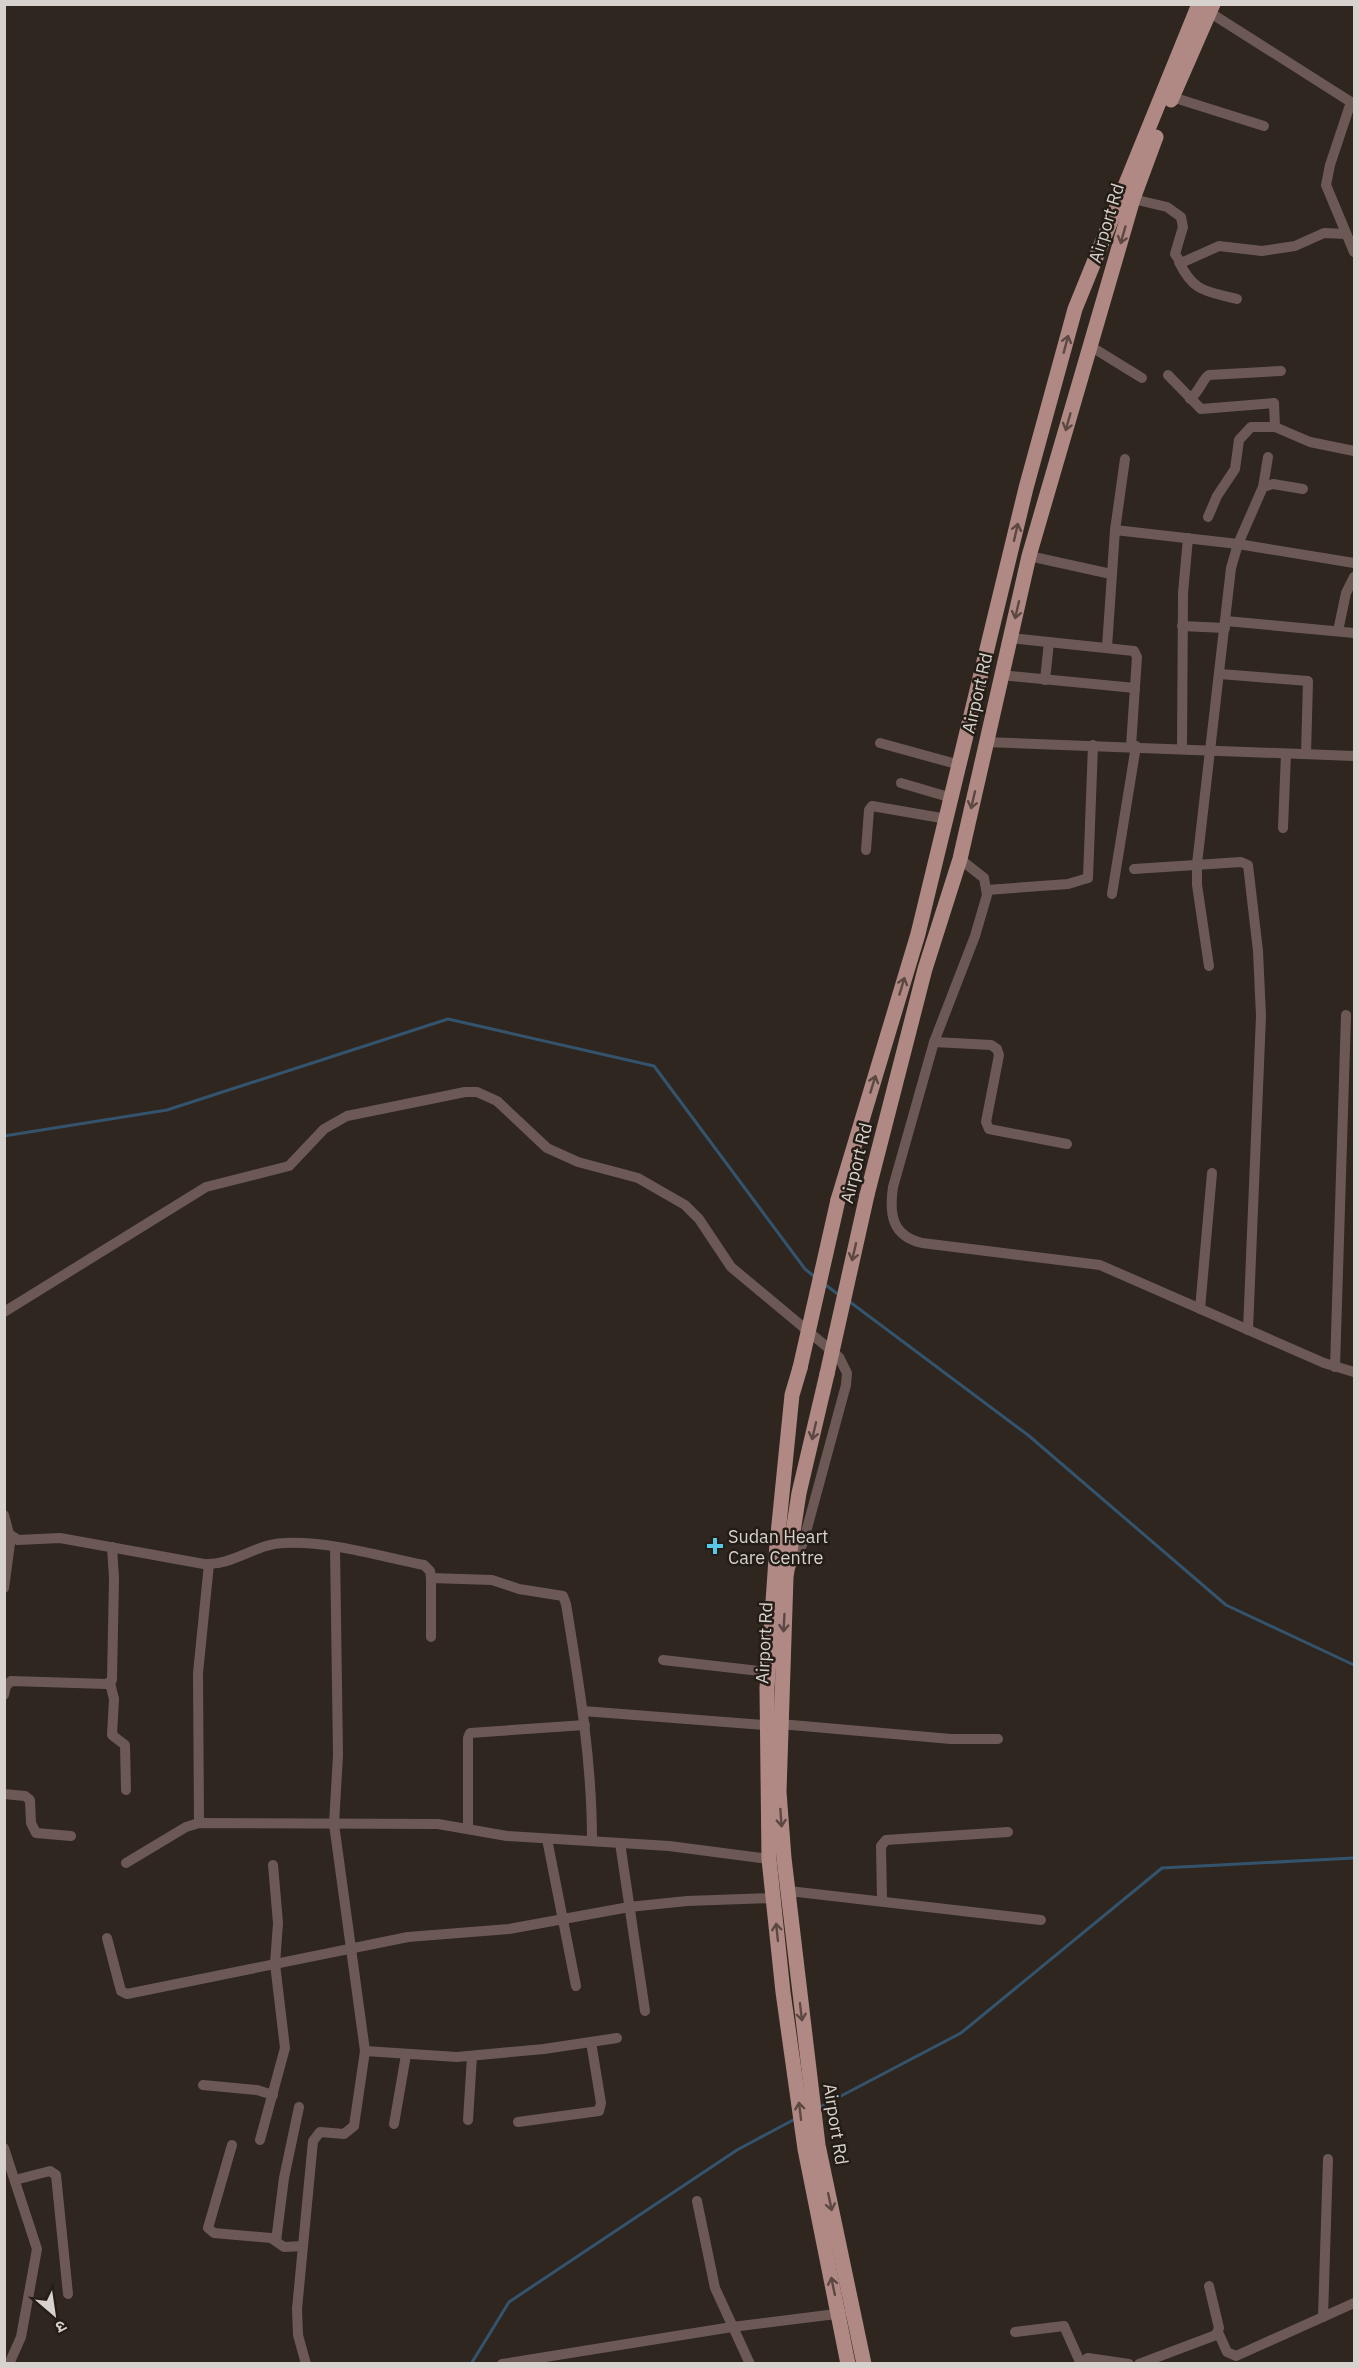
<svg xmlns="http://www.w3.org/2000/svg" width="1359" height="2368" font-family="'IBM Plex Sans','Noto Sans Devanagari',sans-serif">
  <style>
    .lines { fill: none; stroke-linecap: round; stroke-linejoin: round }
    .stream { stroke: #34536d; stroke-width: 3 }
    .street { stroke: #6c5956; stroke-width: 10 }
    .primary { stroke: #b08984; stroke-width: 15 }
    .primary-bridge { stroke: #b08984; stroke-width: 15 }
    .oneway { stroke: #5c4842 }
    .poi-dot { fill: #59c8e4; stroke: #241d16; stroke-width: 2 }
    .labels { text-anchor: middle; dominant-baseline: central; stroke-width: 5; stroke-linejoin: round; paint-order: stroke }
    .street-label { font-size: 18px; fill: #d7d2cd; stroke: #241d16 }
    .poi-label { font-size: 18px; fill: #d7d2cd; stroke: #241d16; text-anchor: start }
  </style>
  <rect width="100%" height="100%" fill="#2e261f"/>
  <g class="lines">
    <!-- stream -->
    <g class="stream">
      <polyline points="4,1136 167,1110 448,1019 654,1066 805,1269 815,1277"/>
      <polyline points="823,1283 839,1295"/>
      <polyline points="850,1302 1028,1435 1226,1605 1354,1665"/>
      <polyline points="820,2107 961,2033 1162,1868 1354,1858"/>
      <polyline points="471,2364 509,2302 737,2150 795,2119"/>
    </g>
    <!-- street -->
    <g class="street">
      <polyline points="1209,12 1354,104"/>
      <polyline points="1172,97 1264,126"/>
      <polyline points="1351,102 1330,165 1326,185 1354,252"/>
      <polyline points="1133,199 1167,207 1181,217 1183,227 1175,254 1181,263 1219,246 1262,251 1295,246 1324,233 1346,234"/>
      <path d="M1179,262C1194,293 1207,291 1237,299"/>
      <polyline points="1090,346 1142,378"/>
      <polyline points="1168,375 1201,409 1274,403 1275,427"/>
      <path d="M1190,399C1200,391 1203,378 1209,375L1281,371"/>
      <polyline points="1263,487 1268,457"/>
      <polyline points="1208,517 1217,496 1235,469 1239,440 1251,427 1275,427 1310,442 1354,451"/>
      <polyline points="1115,530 1238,544 1354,563"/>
      <polyline points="1029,556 1111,574"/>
      <polyline points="1226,621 1354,633"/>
      <polyline points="1182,626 1225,628"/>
      <polyline points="1338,631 1346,593 1354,577"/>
      <polyline points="1010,638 1134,651 1137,657 1131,746"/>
      <polyline points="1107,647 1115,530 1125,459"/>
      <polyline points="1220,674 1308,681 1306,754"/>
      <polyline points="1001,675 1135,688"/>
      <polyline points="1045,680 1049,642"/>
      <polyline points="986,742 1354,756"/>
      <polyline points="880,743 960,765"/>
      <polyline points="1182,748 1183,593 1188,538"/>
      <polyline points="901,783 952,798"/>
      <polyline points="1283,828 1286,754"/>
      <polyline points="866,850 869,810 872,806 947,819"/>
      <path d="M960,859L984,878L987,895L975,936L934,1042L893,1187C889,1214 892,1236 922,1243L1100,1265L1324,1363L1354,1372"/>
      <polyline points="1134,869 1241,862 1248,865 1258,951 1261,1016 1248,1330"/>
      <polyline points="987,890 1068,884 1088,878 1093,745"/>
      <polyline points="1112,894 1136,746"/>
      <polyline points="1209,966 1197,885 1197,864 1231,568 1238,544 1263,487 1273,484 1303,489"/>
      <polyline points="934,1042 991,1045 997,1049 999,1055 986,1122 989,1129 1067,1144"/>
      <polyline points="1200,1309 1212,1173"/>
      <polyline points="4,1312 206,1187 289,1166 324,1129 347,1116 465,1092 477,1092 497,1101 547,1148 578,1162 638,1178 685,1205 699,1219 731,1267 839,1357 847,1373 846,1385 803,1543 790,1568"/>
      <polyline points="1335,1367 1346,1015"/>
      <path d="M4,1515L9,1534L18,1540L60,1538L204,1564C232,1566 257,1543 285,1543C330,1541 379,1556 424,1565L430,1571L431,1578V1637"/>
      <path d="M431,1578L492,1580L519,1589L563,1596L566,1604C579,1683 592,1761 592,1840"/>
      <polyline points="4,1588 11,1536"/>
      <polyline points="663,1660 768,1672"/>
      <polyline points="110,1683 114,1699 112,1735 125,1745 126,1790"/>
      <polyline points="4,1695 6,1686 11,1681 107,1684 112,1680 114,1578 112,1547"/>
      <polyline points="583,1711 765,1725"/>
      <polyline points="780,1724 951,1739 998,1739"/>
      <polyline points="4,1794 25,1796 30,1800 31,1823 36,1833 71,1836"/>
      <polyline points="199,1823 198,1673 209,1564"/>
      <polyline points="468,1827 468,1738 470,1733 585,1725"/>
      <polyline points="547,1839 576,1986"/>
      <polyline points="620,1843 645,2011"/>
      <polyline points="126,1863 186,1827 199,1823 438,1824 507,1836 669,1846 769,1859"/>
      <polyline points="789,1891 1041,1920"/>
      <polyline points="882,1901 881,1846 886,1840 1008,1832"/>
      <polyline points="107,1938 121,1991 127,1994 408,1937 509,1929 629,1907 687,1901 774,1898"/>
      <polyline points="365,2051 457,2057 544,2049 617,2038"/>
      <polyline points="203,2085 257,2090 273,2095"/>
      <polyline points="468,2120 472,2056"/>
      <polyline points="518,2122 599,2111 601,2103 591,2042"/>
      <polyline points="394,2124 406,2055"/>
      <polyline points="260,2140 285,2048 275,1964 278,1923 273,1865"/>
      <polyline points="232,2145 208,2228 214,2233 271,2238 284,2247 303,2246"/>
      <polyline points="4,2148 37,2249 21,2337 9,2364"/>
      <polyline points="15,2180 50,2171 56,2175 68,2294"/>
      <polyline points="697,2201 715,2288 750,2364"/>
      <polyline points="276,2241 284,2178 299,2107"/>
      <polyline points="1323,2317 1328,2159"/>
      <polyline points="1015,2332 1064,2326 1080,2362"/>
      <polyline points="1218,2332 1227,2352 1236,2356 1354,2303"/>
      <polyline points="306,2364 298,2335 297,2309 313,2141 320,2132 344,2134 354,2126 365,2051 334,1824 338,1755 335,1548"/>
      <polyline points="502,2364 732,2327 844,2313"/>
      <polyline points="1079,2364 1088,2358 1129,2364"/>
      <polyline points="1139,2364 1216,2335 1219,2328 1209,2286"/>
    </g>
    <!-- primary -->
    <g class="primary">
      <polyline points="1171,100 1213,4"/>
      <polyline points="867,1195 925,969 960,859 1029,556 1133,199 1156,137"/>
      <polyline points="838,1200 918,934 1026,488 1075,309 1199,4"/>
      <polyline points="800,1368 792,1395 777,1544 767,1688 769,1859 783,1992 805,2149 848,2364"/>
      <polyline points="827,1374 799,1493 786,1577 779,1792 784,1858 818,2145 864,2364"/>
    </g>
    <!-- primary-bridge -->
    <g class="primary-bridge">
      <polyline points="800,1368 838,1200"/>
      <polyline points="827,1374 867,1195"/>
    </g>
  </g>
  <!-- one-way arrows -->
  <defs><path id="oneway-shaft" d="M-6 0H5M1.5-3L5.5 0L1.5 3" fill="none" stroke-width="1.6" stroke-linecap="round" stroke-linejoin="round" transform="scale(1.5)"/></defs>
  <g class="oneway">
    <use href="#oneway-shaft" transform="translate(1123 235) rotate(106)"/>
    <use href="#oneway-shaft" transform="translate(1066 344) rotate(-75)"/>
    <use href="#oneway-shaft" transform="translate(1068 422) rotate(106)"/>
    <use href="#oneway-shaft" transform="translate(1016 532) rotate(-77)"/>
    <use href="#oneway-shaft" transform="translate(1017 610) rotate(103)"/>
    <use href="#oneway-shaft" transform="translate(973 800) rotate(103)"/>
    <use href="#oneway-shaft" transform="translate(902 986) rotate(-73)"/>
    <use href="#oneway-shaft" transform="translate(873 1084) rotate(-73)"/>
    <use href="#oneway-shaft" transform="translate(854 1252) rotate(103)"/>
    <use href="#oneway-shaft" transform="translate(814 1431) rotate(103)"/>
    <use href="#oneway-shaft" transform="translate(784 1623) rotate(93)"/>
    <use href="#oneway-shaft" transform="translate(781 1818) rotate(86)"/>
    <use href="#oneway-shaft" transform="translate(777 1932) rotate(-96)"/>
    <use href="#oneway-shaft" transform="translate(801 2012) rotate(83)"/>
    <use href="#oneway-shaft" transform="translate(800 2111) rotate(-97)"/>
    <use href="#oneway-shaft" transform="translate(830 2202) rotate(78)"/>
    <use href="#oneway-shaft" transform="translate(833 2286) rotate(-102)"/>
  </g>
  <!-- markers -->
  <path class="poi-dot" d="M712 1537h6v6h6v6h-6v6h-6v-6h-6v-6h6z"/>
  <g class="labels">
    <!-- street labels -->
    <g class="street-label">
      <text transform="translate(1106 223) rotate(-73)">Airport Rd</text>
      <text transform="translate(977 693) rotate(-77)">Airport Rd</text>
      <text transform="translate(856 1163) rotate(-76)">Airport Rd</text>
      <text transform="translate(764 1643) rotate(-87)">Airport Rd</text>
      <text transform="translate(836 2124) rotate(81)">Airport Rd</text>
    </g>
    <!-- poi labels -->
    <g class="poi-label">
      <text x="728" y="1536">Sudan Heart<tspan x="728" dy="21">Care Centre</tspan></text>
    </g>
  </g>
  <!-- border -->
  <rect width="1359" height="2368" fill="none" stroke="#d7d2cd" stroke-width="12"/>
  <!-- north arrow -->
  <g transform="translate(54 2314) rotate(151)" stroke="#241d16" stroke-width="4.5" paint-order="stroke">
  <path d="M0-4.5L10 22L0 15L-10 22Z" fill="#d7d2cd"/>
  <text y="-9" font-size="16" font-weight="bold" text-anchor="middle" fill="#d7d2cd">उ</text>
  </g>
</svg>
